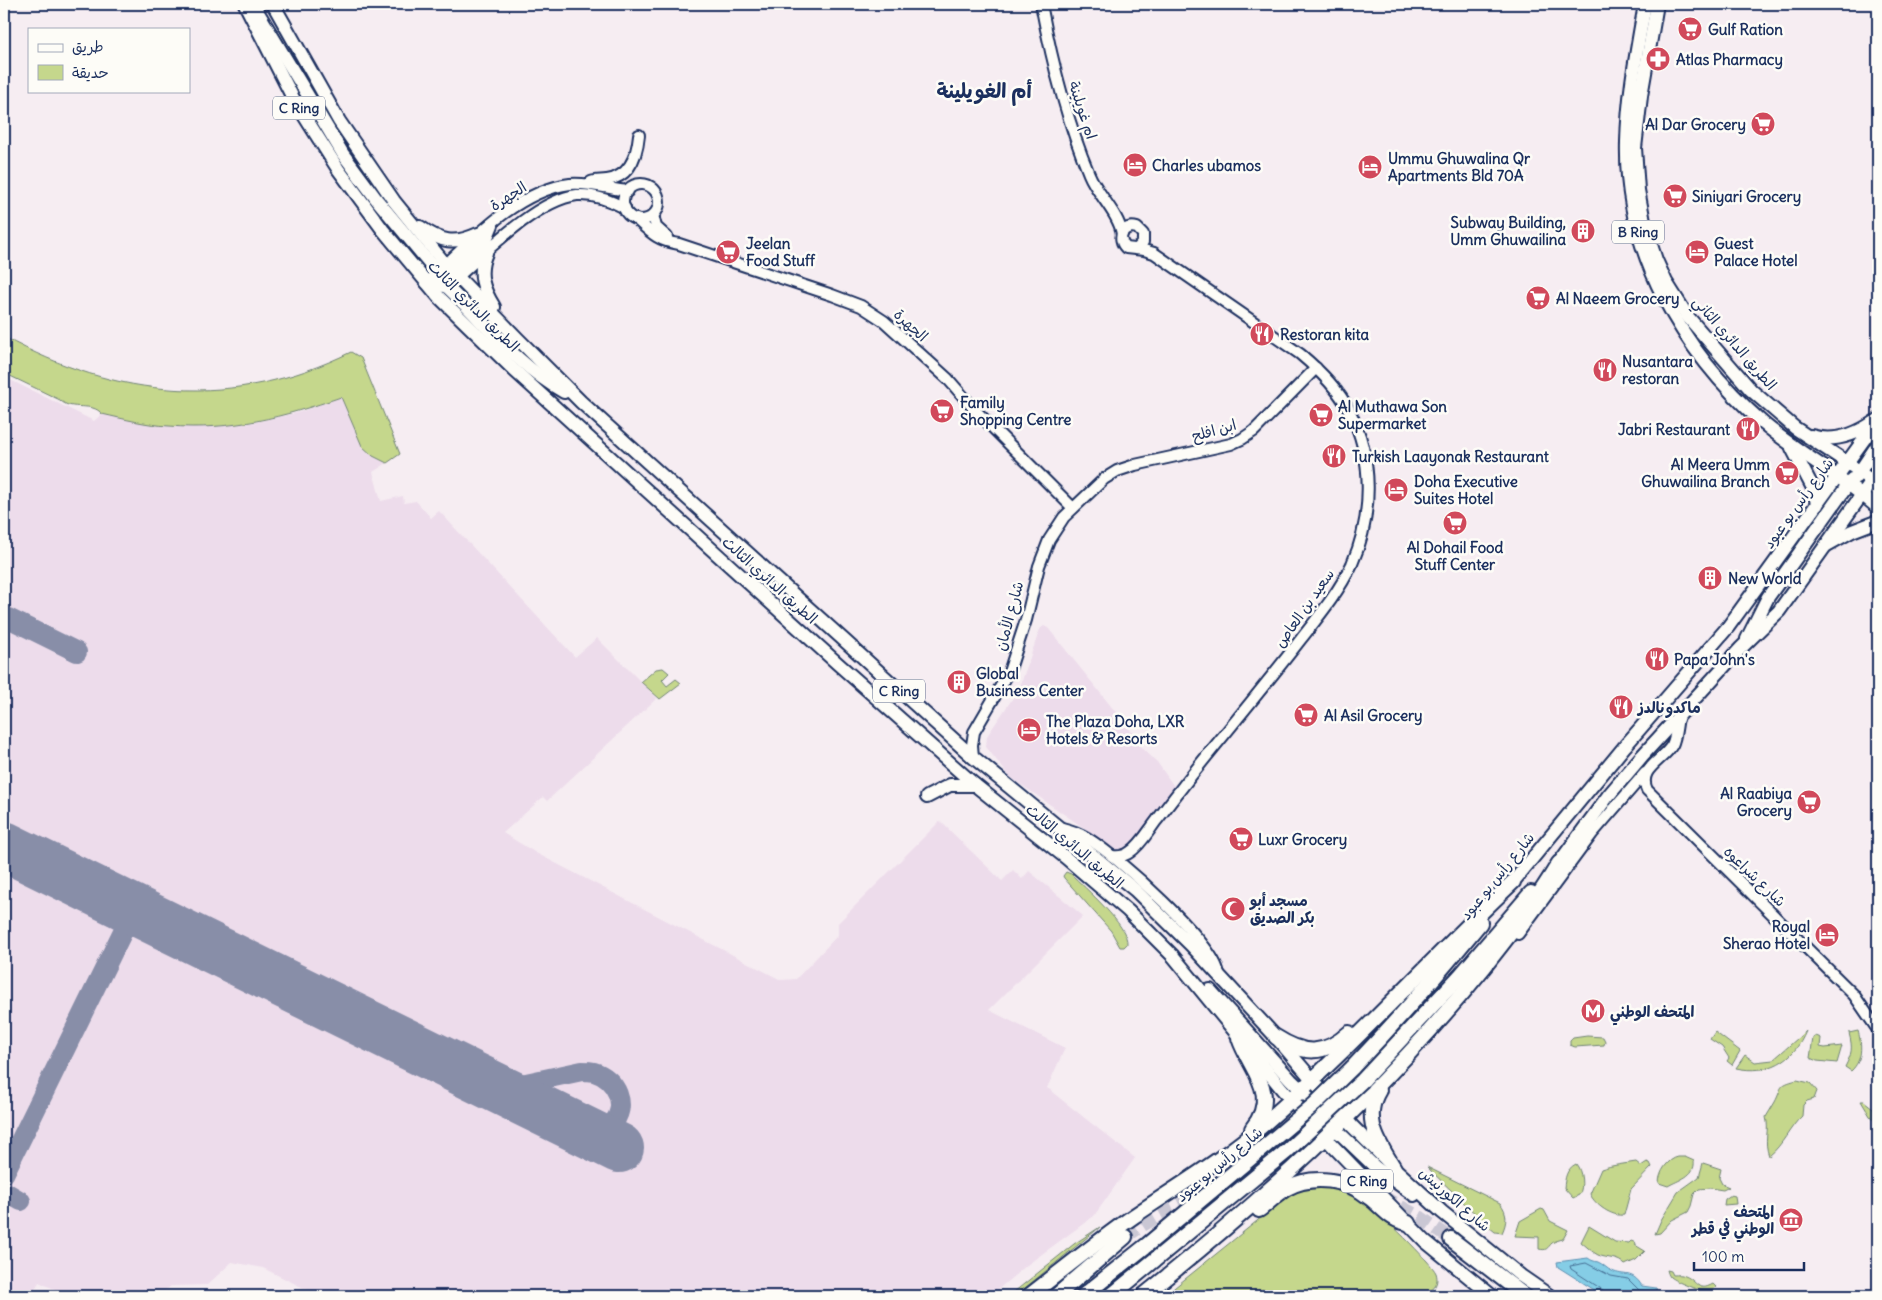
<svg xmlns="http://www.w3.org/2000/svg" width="1882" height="1300" font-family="Delius,'Playpen Sans Arabic',sans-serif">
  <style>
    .built { fill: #eddceb }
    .green { fill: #c5d78c; stroke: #708375 }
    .water { fill: #85cde6; stroke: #5b8eb0 }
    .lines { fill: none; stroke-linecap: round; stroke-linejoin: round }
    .shore { stroke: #456e94; stroke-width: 1 }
    .taxiway { stroke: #888ea8; stroke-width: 20 }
    .runway { stroke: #888ea8; stroke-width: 50 }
    .motorway-tunnel { stroke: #cac7d4; stroke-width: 14; stroke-dasharray: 14 7; stroke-linecap: butt }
    .tertiary-casing { stroke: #1b2f5e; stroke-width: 14 }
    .primary-casing { stroke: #1b2f5e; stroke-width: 16 }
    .trunk-casing { stroke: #1b2f5e; stroke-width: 16 }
    .motorway-casing { stroke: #1b2f5e; stroke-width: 18 }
    .tertiary { stroke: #fdfcf7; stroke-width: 10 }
    .primary { stroke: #fdfcf7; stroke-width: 12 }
    .trunk { stroke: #fdfcf7; stroke-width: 12 }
    .motorway { stroke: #fdfcf7; stroke-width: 14 }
    .motorway-bridge-casing { stroke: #1b2f5e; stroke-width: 18; stroke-linecap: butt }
    .motorway-bridge { stroke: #fdfcf7; stroke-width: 14 }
    .labels { text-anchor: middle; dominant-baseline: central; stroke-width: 5; stroke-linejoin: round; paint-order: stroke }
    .shield { fill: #fdfcf7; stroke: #5f6c8c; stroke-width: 1 }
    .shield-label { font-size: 14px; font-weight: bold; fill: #1b2f5e }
    .poi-label { font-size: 15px; font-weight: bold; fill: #1b2f5e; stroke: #fdfcf7; text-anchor: start }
    .street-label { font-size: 15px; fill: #1b2f5e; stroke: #fdfcf7 }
    .district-label { font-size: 20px; font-weight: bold; fill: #1b2f5e; stroke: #fdfcf7 }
  </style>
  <rect width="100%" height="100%" fill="#f6edf2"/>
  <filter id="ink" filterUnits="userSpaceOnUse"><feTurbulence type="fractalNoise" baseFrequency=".02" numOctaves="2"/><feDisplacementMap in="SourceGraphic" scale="10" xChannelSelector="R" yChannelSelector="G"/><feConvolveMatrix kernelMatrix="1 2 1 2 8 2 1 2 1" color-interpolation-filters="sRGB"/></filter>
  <g filter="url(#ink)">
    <!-- built -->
    <g class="built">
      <polygon points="4,377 94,421 102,414 144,423 176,427 231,425 251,423 300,412 341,397 362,446 373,456 387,463 373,472 381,501 403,496 404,503 416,501 431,518 439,511 575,657 597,638 657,698 547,801 543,797 503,833 536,853 781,980 796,979 838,935 838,923 940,821 1002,881 1013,870 1022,879 1029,871 1083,916 989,1010 1065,1048 1047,1088 1052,1091 1052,1092 1135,1158 1094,1216 1027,1265 990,1296 320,1296 263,1268 232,1262 207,1285 171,1286 158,1296 69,1296 39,1282 31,1296 4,1296"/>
      <polygon points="1044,626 1048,628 1061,644 1135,736 1138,744 1157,762 1173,785 1181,800 1129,859 1010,777 986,747 987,736 1019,689 1040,629"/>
    </g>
    <!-- green -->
    <g class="green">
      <path d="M4,337C118,399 233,410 351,352L361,358L400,454L387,463L373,456L362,446L341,397C283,417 232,431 169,426C147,425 124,419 102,414C92,401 71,412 60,400L4,373Z"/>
      <polygon points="663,668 669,673 662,680 667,686 676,679 681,683 660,699 641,682 656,669"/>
      <path d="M1066,872L1071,874C1084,887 1129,926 1127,944L1124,947H1120L1111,931L1064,878L1063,876Z"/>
      <path d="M1806,1031C1794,1061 1768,1075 1736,1068L1745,1055L1755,1062L1773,1060Z"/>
      <path d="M1858,1031C1862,1045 1863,1060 1851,1071L1845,1067C1852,1053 1853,1049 1849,1033Z"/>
      <polygon points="1715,1032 1740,1051 1732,1065 1727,1061 1729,1058 1722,1047 1710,1039"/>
      <polygon points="1587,1036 1603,1037 1605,1041 1604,1045 1575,1047 1570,1045 1570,1041 1573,1038"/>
      <polygon points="1816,1036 1821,1038 1820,1047 1825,1048 1842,1046 1837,1063 1817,1061 1810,1058 1813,1038"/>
      <path d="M1797,1080L1810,1083L1817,1091L1814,1099L1807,1101L1803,1105L1802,1116C1789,1128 1783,1145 1769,1156C1763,1140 1770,1131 1766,1117C1769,1112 1772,1107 1775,1102C1783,1087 1777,1085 1797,1080Z"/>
      <polygon points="1861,1101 1864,1101 1878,1112 1878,1125 1870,1116"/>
      <path d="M1678,1157H1685L1694,1161C1696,1176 1678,1180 1668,1186L1659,1183C1659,1172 1668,1159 1678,1157Z"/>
      <path d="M1636,1162L1641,1166L1647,1162L1650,1163L1652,1167L1631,1189L1624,1215C1612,1217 1595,1205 1590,1194L1601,1169C1612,1165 1624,1164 1636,1162Z"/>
      <polygon points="1703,1163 1721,1169 1719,1178 1722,1184 1729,1187 1723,1190 1710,1188 1699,1189 1694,1194 1691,1206 1688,1212 1672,1220 1660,1233 1655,1234 1661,1220 1678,1192 1699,1177"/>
      <path d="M1576,1164C1582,1171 1584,1187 1579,1195L1573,1198L1564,1188C1565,1178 1566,1169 1576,1164Z"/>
      <path d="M1427,1167L1500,1203C1508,1213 1507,1222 1502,1233L1495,1232L1489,1227Z"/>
      <path d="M1329,1187C1342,1193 1356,1197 1368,1204C1378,1211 1432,1263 1436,1273C1440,1285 1431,1293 1421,1296H1164L1278,1204L1298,1191Z"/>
      <polygon points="1731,1195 1735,1196 1736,1204 1724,1205 1725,1199"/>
      <path d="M1541,1209L1544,1210L1550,1221L1568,1230L1563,1239C1559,1240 1555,1241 1552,1243C1547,1248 1547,1251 1539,1249V1237L1515,1236L1520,1221Z"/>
      <path d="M1589,1226L1615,1242L1629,1243L1631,1241L1636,1243L1635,1245L1645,1251L1636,1260L1625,1265C1618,1257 1608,1259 1598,1255C1592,1252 1586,1246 1581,1242Z"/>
      <polygon points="1100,1227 1015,1296 1009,1296 1074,1244"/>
      <path d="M1667,1270L1671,1271L1673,1275C1678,1275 1681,1274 1685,1276C1698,1281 1697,1293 1713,1284L1716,1287C1713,1290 1713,1291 1709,1292C1704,1293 1674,1281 1670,1277C1668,1274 1668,1273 1667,1270Z"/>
    </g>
    <!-- water -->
    <path class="water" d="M1588,1258C1592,1261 1594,1261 1598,1262C1603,1264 1607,1269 1612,1271C1625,1277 1632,1270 1642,1286L1656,1288L1659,1296H1604L1558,1267L1557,1262Z"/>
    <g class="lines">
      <!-- shore -->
      <polyline class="shore" points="1605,1296 1603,1290 1571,1269 1570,1266 1586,1263 1611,1276 1628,1279 1640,1291 1651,1292 1653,1296"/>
      <!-- taxiway -->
      <g class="taxiway">
        <polyline points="4,616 77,652"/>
        <path d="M124,929C133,919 143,917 156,921"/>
        <path d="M482,1080L498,1085L512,1086L582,1071C586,1071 590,1071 594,1072C616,1078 630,1107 611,1125C606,1130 596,1132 590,1135"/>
        <path d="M4,1174L124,929C127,917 123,908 113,901"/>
        <polyline points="4,1191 21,1201"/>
      </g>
      <!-- runway -->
      <polyline class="runway" points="4,846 619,1148"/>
      <!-- motorway-tunnel -->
      <g class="motorway-tunnel">
        <polyline points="1382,1197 1421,1218 1451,1239"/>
        <path d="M1125,1237C1173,1202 1227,1182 1287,1181"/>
      </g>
      <defs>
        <g id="tertiary">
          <path d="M1041,4C1052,62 1066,119 1089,174C1097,194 1119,214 1122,234"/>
          <path d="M591,182C596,180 601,181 607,180C630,177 637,156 639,135"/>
          <circle cx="641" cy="202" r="18"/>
          <polyline points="653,215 656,227 667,237"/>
          <path d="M636,219C651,233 658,241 679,244L832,295L861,306L884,321L948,379L976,411L1073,508"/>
          <path d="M452,282C483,255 536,200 577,195C594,194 610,200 625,208"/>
          <path d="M426,283C466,247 514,191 570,184C589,182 609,189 628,191"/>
          <path d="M1678,718C1676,727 1676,737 1672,745C1663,761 1637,769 1647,790L1854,995L1878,1030"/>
          <polyline points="973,757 972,745 974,732 1009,672 1026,620 1039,566 1049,540 1064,517 1104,479 1117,471 1135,465 1231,444 1242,439 1254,431 1316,368"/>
          <path d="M1062,828C1071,830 1079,833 1087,838C1115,854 1217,945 1219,975"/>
          <path d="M1112,856C1119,857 1125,856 1130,852C1141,845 1149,830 1157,820C1173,799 1189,778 1206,757C1238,718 1270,679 1301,639C1319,616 1339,592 1352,564C1373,516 1374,457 1349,410C1338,389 1318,369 1300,354L1154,253L1144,250L1126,248C1116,238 1123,224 1137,228L1143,234V242L1137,249"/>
          <polyline points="1518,934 1592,834 1645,773"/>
        </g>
        <g id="primary">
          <path d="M1645,4C1637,50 1628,95 1627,142C1624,252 1682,352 1763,423C1799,454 1843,476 1878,508"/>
          <polyline points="1657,4 1641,96 1635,148 1638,190 1645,227 1656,260 1666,282 1688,317 1751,390 1795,428 1848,463 1878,486"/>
          <path d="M1811,436C1834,443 1855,435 1874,422"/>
          <polyline points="1792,448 1815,492 1817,505"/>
          <polyline points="1856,477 1878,444"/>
          <polyline points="1827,545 1852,531 1878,521"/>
          <polyline points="1747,639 1768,597 1852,479"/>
          <polyline points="1559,863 1608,796 1642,756 1741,648 1779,611 1878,472"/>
          <polyline points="1513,882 1625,746 1728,627 1878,420"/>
        </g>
        <g id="trunk">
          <polyline points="245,4 293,98 338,169 383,230 438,296 514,370 837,663 975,785 1065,857 1128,911 1173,956 1282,1089 1332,1145 1425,1241 1492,1296"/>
          <polyline points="253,4 343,154 377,200 442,278 452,280 458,278"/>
          <polyline points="273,4 339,121 394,201 446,265 518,339 581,402 973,757 1135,890 1191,945 1276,1037 1352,1126 1394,1168 1442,1212 1521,1276 1550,1296"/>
          <path d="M420,227C441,242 454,245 478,234"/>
          <path d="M486,253C477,274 483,289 494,307"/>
          <polyline points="446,275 482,242 487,237 492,225"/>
          <path d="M436,283L447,287C485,323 518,366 564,392"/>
          <polyline points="927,797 950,785 975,785"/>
          <polyline points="1210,990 1291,1080 1330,1118 1338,1121 1346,1119"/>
          <polyline points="1329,1123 1375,1167 1414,1195"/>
        </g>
        <g id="motorway">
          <path d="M1276,1037C1304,1055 1324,1056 1349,1033"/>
          <path d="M1239,1038C1250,1071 1281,1093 1252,1129"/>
          <path d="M1352,1068C1397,1021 1439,973 1480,923"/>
          <polyline points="1363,1080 1460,976 1531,893"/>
          <path d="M1379,1090C1362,1118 1378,1143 1394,1168"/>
          <path d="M1259,1210C1268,1203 1277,1194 1287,1188C1313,1174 1347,1179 1370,1198C1383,1208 1391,1221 1408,1223"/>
          <polyline points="1451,1239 1525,1296"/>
          <path d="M1029,1296C1064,1269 1098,1241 1134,1216C1178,1186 1224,1159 1264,1124C1351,1048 1429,961 1513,882"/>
          <polyline points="1056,1296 1125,1237"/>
          <polyline points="1083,1296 1147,1245 1276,1137"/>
          <polyline points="1111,1296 1287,1151"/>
          <path d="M1143,1296C1266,1198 1385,1090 1484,967C1511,933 1537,900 1559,863"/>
        </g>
      </defs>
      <!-- tertiary casing -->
      <use href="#tertiary" class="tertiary-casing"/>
      <!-- primary casing -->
      <use href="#primary" class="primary-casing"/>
      <!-- trunk casing -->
      <use href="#trunk" class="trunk-casing"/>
      <!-- motorway casing -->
      <use href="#motorway" class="motorway-casing"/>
      <!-- tertiary -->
      <use href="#tertiary" class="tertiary"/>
      <!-- primary -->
      <use href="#primary" class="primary"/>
      <!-- trunk -->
      <use href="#trunk" class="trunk"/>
      <!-- motorway -->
      <use href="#motorway" class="motorway"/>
      <defs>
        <g id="motorway-bridge">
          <polyline points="1276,1137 1315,1104 1352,1068"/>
          <polyline points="1287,1151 1363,1080"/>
        </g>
      </defs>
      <!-- motorway-bridge casing -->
      <use href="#motorway-bridge" class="motorway-bridge-casing"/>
      <!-- motorway-bridge -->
      <use href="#motorway-bridge" class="motorway-bridge"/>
    </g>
  </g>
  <!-- icons -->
  <defs>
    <symbol id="supermarket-disc" viewBox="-11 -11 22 22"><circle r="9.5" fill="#d1495b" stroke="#fdfcf7"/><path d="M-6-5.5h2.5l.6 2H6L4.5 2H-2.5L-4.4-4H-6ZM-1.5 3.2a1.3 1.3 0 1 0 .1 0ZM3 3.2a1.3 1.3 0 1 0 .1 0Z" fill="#fff"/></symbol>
    <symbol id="pharmacy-disc" viewBox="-11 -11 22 22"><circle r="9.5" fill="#d1495b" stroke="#fdfcf7"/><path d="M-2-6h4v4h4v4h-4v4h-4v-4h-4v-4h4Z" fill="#fff"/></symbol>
    <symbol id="hotel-disc" viewBox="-11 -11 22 22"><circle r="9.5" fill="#d1495b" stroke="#fdfcf7"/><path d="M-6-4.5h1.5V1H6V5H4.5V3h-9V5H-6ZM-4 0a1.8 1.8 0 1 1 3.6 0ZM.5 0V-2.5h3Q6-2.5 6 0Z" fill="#fff"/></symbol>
    <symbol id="building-disc" viewBox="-11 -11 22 22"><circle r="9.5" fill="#d1495b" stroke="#fdfcf7"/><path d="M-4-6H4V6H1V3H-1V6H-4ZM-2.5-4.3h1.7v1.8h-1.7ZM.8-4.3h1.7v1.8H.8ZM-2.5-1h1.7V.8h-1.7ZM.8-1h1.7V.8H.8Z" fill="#fff"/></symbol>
    <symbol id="restaurant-disc" viewBox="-11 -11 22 22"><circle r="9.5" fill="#d1495b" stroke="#fdfcf7"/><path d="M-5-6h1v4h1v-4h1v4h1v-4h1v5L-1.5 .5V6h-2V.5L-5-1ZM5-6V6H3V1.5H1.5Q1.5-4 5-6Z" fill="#fff"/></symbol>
    <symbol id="mosque-disc" viewBox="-11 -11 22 22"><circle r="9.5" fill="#d1495b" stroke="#fdfcf7"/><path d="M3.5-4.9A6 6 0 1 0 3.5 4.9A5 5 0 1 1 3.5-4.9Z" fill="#fff"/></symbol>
    <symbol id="metro-disc" viewBox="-11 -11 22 22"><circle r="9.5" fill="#d1495b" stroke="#fdfcf7"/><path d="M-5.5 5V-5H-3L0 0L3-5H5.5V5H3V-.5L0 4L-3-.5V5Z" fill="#fff"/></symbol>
    <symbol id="museum-disc" viewBox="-11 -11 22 22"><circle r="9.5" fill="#d1495b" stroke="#fdfcf7"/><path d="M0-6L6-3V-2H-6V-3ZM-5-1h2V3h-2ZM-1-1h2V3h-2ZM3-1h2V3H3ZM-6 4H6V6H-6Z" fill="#fff"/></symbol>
  </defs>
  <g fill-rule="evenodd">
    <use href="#supermarket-disc" x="1676" y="15" width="28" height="28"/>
    <use href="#pharmacy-disc" x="1644" y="45" width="28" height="28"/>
    <use href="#supermarket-disc" x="1749" y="110" width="28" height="28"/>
    <use href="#hotel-disc" x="1121" y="151" width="28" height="28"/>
    <use href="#hotel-disc" x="1356" y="153" width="28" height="28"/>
    <use href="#supermarket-disc" x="1661" y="182" width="28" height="28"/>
    <use href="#building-disc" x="1569" y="217" width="28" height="28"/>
    <use href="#supermarket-disc" x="714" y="238" width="28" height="28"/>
    <use href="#hotel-disc" x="1683" y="238" width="28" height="28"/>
    <use href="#supermarket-disc" x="1524" y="284" width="28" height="28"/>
    <use href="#restaurant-disc" x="1248" y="320" width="28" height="28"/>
    <use href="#restaurant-disc" x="1591" y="356" width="28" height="28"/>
    <use href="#supermarket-disc" x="928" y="397" width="28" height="28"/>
    <use href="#supermarket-disc" x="1307" y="401" width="28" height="28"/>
    <use href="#restaurant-disc" x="1734" y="415" width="28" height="28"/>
    <use href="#restaurant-disc" x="1320" y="442" width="28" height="28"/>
    <use href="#supermarket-disc" x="1773" y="459" width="28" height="28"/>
    <use href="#hotel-disc" x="1382" y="476" width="28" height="28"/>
    <use href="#supermarket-disc" x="1441" y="509" width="28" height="28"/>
    <use href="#building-disc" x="1696" y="564" width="28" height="28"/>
    <use href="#restaurant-disc" x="1643" y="645" width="28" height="28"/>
    <use href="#building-disc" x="945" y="668" width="28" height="28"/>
    <use href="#restaurant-disc" x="1607" y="693" width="28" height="28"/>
    <use href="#supermarket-disc" x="1292" y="701" width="28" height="28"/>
    <use href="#hotel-disc" x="1015" y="716" width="28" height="28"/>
    <use href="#supermarket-disc" x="1795" y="788" width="28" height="28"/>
    <use href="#supermarket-disc" x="1227" y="825" width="28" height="28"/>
    <use href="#mosque-disc" x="1219" y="895" width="28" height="28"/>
    <use href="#hotel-disc" x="1813" y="921" width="28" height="28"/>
    <use href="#metro-disc" x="1579" y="997" width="28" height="28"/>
    <use href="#museum-disc" x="1777" y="1206" width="28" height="28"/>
  </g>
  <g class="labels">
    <!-- shield labels -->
    <g class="shield">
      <rect x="273" y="96.5" width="52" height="23" rx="4"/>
      <rect x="1612" y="220.5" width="52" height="23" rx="4"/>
      <rect x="873" y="679.5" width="52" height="23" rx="4"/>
      <rect x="1341" y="1169.5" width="52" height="23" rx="4"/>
    </g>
    <g class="shield-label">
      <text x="299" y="108">C Ring</text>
      <text x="1638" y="232">B Ring</text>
      <text x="899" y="691">C Ring</text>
      <text x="1367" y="1181">C Ring</text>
    </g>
    <!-- poi labels -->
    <g class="poi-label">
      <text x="1708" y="29">Gulf Ration</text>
      <text x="1676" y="59">Atlas Pharmacy</text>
      <text x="1746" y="124" text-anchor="end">Al Dar Grocery</text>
      <text x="1388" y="158">Ummu Ghuwalina Qr<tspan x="1388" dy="17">Apartments Bld 70A</tspan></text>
      <text x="1152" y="165">Charles ubamos</text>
      <text x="1692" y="196">Siniyari Grocery</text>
      <text x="1566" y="222" text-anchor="end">Subway Building,<tspan x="1566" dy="17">Umm Ghuwailina</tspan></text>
      <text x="746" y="243">Jeelan<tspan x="746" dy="17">Food Stuff</tspan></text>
      <text x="1714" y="243">Guest<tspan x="1714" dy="17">Palace Hotel</tspan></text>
      <text x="1556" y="298">Al Naeem Grocery</text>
      <text x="1280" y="334">Restoran kita</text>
      <text x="1622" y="361">Nusantara<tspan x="1622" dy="17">restoran</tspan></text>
      <text x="960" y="402">Family<tspan x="960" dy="17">Shopping Centre</tspan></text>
      <text x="1338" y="406">Al Muthawa Son<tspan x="1338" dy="17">Supermarket</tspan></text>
      <text x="1730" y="429" text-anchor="end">Jabri Restaurant</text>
      <text x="1352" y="456">Turkish Laayonak Restaurant</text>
      <text x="1770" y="464" text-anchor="end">Al Meera Umm<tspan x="1770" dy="17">Ghuwailina Branch</tspan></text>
      <text x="1414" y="481">Doha Executive<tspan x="1414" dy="17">Suites Hotel</tspan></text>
      <text x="1455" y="547" text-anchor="middle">Al Dohail Food<tspan x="1455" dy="17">Stuff Center</tspan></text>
      <text x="1728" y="578">New World</text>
      <text x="1674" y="659">Papa John's</text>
      <text x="976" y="673">Global<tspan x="976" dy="17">Business Center</tspan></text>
      <text x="1638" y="707">ماكدونالدز</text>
      <text x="1324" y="715">Al Asil Grocery</text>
      <text x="1046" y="721">The Plaza Doha, LXR<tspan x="1046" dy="17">Hotels &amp; Resorts</tspan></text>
      <text x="1792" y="793" text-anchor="end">Al Raabiya<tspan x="1792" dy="17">Grocery</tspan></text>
      <text x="1258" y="839">Luxr Grocery</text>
      <text x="1250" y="900">مسجد أبو<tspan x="1250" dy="17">بكر الصديق</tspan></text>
      <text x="1810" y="926" text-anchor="end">Royal<tspan x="1810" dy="17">Sherao Hotel</tspan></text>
      <text x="1610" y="1011">المتحف الوطني</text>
      <text x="1774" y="1211" text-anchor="end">المتحف<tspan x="1774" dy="17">الوطني في قطر</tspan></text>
    </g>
    <!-- street labels -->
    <g class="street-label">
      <text transform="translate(1083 110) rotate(72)">ام غويلينة</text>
      <text transform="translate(508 196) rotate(-33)">الجهرة</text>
      <text transform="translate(474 306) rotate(45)">الطريق الدائري الثالث</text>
      <text transform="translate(911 325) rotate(43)">الجهرة</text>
      <text transform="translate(1735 343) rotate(49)">الطريق الدائري الثاني</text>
      <text transform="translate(1214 430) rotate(-16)">ابن افلح</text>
      <text transform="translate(1798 503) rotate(-54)">شارع رأس بو عبود</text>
      <text transform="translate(770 580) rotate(42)">الطريق الدائري الثالث</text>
      <text transform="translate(1304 608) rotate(-55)">سعيد بن العاص</text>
      <text transform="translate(1009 616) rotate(-75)">شارع الأمان</text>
      <text transform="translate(1075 846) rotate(40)">الطريق الدائري الثالث</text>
      <text transform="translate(1497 876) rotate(-51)">شارع رأس بو عبود</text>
      <text transform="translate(1755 876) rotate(44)">شارع شراعوه</text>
      <text transform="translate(1219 1164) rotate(-40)">شارع رأس بو عبود</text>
      <text transform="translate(1455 1199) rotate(41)">شارع الكورنيش</text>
    </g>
    <!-- district labels -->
    <g class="district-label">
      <text x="984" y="90">أم الغويلينة</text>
    </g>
  </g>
  <!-- margin -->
  <rect width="1882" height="1300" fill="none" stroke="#fdfcf7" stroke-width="20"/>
  <rect x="10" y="10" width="1862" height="1280" fill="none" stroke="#1b2f5e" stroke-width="2" filter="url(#ink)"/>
  <!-- legend -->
  <rect x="28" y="28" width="162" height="65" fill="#fdfcf7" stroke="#a3aaba"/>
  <rect x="38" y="44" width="25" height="8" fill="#fdfcf7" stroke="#a3aaba"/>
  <text x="72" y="52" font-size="15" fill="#1b2f5e">طريق</text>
  <rect x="38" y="65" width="25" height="15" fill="#c5d78c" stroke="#a3aaba"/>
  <text x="72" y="78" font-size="15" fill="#1b2f5e">حديقة</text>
  <!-- scale -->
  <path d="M1694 1262v8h110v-8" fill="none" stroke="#1b2f5e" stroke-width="2.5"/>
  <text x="1702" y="1262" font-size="15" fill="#1b2f5e" stroke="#fdfcf7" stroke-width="4" paint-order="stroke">100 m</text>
</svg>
